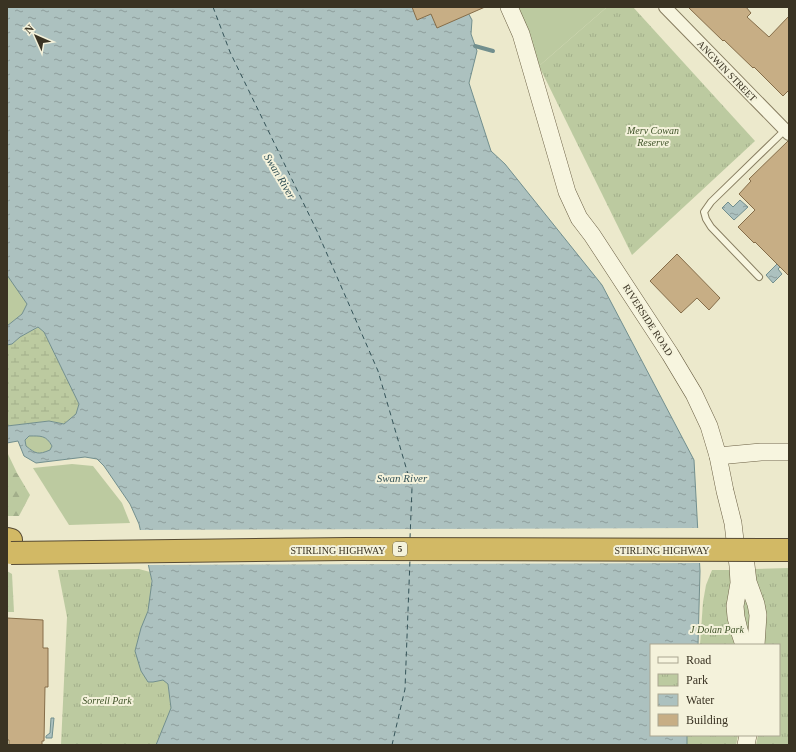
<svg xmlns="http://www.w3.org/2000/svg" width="796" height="752" font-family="Georgia,serif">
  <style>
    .green { fill: #bccaa0 }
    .forest { fill: url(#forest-firs) }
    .wetland { fill: url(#wetland-marsh) }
    .park { fill: url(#park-tufts) }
    .water { fill: url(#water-ripples); stroke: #728f8e; fill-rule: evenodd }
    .pier { fill: #ece9cc }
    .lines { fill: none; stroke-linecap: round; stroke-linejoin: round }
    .stream { stroke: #728f8e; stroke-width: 4 }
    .ferry { stroke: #345358; stroke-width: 1; stroke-dasharray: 5 4; stroke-linecap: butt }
    .building { fill: #c7ae85; stroke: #856d49 }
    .lane-casing { stroke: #887e61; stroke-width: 8 }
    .street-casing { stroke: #887e61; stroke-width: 14 }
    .secondary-casing { stroke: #6a5f44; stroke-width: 18 }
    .highway-casing { stroke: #574b34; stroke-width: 24 }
    .lane { stroke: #f7f5df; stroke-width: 6 }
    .street { stroke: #f7f5df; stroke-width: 12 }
    .secondary { stroke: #f7f5df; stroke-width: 17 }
    .highway { stroke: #d2b965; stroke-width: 22 }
    .highway-bridge-casing { stroke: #574b34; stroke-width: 24; stroke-linecap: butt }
    .highway-bridge { stroke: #d2b965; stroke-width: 22 }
    .labels { text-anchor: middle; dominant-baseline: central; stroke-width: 4; stroke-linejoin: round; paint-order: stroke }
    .shield { fill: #f4f2db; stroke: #726c5a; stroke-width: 1 }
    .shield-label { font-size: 9px; font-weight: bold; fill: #3a3323 }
    .street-label { font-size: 10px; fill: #3a3323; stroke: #f4f2db }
    .park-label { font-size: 10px; font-style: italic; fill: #42552b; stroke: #f4f2db }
    .water-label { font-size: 11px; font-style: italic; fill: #345358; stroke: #f4f2db }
  </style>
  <defs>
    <pattern id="forest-firs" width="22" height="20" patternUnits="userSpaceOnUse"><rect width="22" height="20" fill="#bccaa0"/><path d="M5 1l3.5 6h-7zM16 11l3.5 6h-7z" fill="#a2ae8a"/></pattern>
    <pattern id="wetland-marsh" width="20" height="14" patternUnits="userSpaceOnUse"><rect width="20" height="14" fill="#bccaa0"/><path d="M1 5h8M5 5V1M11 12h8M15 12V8" fill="none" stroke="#a2ae8a"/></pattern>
    <pattern id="park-tufts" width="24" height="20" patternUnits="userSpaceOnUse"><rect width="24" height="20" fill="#bccaa0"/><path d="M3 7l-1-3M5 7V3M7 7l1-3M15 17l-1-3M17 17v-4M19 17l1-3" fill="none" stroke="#a2ae8a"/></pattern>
    <pattern id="water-ripples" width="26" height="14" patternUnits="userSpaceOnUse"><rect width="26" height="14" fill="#acc1bf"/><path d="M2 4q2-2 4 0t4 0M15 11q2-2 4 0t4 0" fill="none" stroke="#8d9d9b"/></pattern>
  </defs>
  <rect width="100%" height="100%" fill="#ece9cc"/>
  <!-- green -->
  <g class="green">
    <polygon points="518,7 607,7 539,66"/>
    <polygon points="7,273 27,304 22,314 7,326"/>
    <path d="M29,436C41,436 46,435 52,446L51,450C38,455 36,454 26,446L25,440Z"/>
    <polygon points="7,452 17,473 7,473"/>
    <polygon points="72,464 93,466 122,503 130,523 69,525 33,468"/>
    <polygon points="744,585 749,594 752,640 741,625"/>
  </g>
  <!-- forest -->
  <g class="forest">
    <polygon points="7,473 17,473 30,495 19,516 7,516"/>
    <polygon points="7,571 12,574 14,612 7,612"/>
  </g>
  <!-- wetland -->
  <polygon class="wetland" points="38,327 44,332 79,404 76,414 64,424 49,421 7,426 7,345 12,344 20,337"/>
  <!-- park -->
  <g class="park">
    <polygon points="607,7 633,7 755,141 632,255 539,66"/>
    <polygon points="789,568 789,745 756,745 758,735 779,735 779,645 762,645 754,569"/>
    <path d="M139,569L150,572C156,599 142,626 135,651L168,684L171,709L156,745H61L67,617L58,570Z"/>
    <polygon points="712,570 733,570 737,645 700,645 703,602 706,585"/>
    <polygon points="687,735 738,735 736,745 687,745"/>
  </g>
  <!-- water -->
  <g class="water">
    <path d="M7,7H465L472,20L471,34L477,51L469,83L491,151L505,164L602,285L694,460L700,571L698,645H651V735H687V745H156L171,708L168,684L163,680L153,682H148L141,671L135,651L141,628L148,611L152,581L139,524L130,504L104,466L97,459L85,457L36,463L24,456L18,441L7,443V426L49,421L64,424L76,414L79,404L44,332L38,327L20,337L12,344L7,345V326L22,314L27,304L7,275ZM29,436C41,436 46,435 52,446L50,450C38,455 36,454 26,446L25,440Z"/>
    <polygon points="740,200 748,207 734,220 722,208 728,202 733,207"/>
    <polygon points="779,262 782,265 778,269 782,274 773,283 766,275"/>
    <polygon points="51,718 54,718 52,738 46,738 46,736 50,733"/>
  </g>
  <!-- pier -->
  <polygon class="pier" points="699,528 701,563 146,565 138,530"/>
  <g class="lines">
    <!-- stream -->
    <polyline class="stream" points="475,46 493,51"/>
    <!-- ferry -->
    <g class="ferry">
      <polyline points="213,7 230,52 317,231 378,371 412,488 410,538"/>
      <polyline points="392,745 405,689 410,559"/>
    </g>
  </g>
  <!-- building -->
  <g class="building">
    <polygon points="412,7 485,7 437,28 431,14 417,20"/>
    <polygon points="688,7 746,7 751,13 747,17 769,37 789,16 789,90 783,96 754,67 753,68 724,40 723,41"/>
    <polygon points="788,141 789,141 789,276 755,242 754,243 738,227 755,210 739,194 751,181 749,179"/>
    <polygon points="677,254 720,298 709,310 697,298 681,313 650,281"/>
    <polygon points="7,618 43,620 43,648 48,648 48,687 45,687 44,741 42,741 42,745 9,745 9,740 7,740"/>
  </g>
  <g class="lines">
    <defs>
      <polyline id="lane" points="759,277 711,227 706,219 704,212 711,202 785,130"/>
      <polyline id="street" points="665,7 789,134"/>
      <g id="secondary">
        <polyline points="509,7 521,34 567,192 579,218 592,235 670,354 694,394 709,426 718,456 725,491 733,523 738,566 739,583 735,606 736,617 739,630 744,645"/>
        <polyline points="718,456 761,452 789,452"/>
        <polyline points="746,565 748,582 756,604 758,615 756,645"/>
        <polyline points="746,745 748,735"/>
      </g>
      <polyline id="highway" points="7,539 11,540"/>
    </defs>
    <!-- lane casing -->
    <use href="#lane" class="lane-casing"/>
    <!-- street casing -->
    <use href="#street" class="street-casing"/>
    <!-- secondary casing -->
    <use href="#secondary" class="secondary-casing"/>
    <!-- highway casing -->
    <use href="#highway" class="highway-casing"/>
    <!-- lane -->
    <use href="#lane" class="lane"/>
    <!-- street -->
    <use href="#street" class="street"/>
    <!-- secondary -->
    <use href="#secondary" class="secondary"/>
    <!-- highway -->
    <use href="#highway" class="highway"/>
    <defs>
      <polyline id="highway-bridge" points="11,553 348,549 789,550"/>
    </defs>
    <!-- highway-bridge casing -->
    <use href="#highway-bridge" class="highway-bridge-casing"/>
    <!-- highway-bridge -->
    <use href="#highway-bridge" class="highway-bridge"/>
  </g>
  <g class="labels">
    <!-- shield labels -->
    <rect class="shield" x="393" y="542" width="14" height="14" rx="3"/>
    <g class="shield-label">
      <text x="400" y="549">5</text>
    </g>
    <!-- street labels -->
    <g class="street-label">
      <text transform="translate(727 71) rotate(46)">ANGWIN STREET</text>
      <text transform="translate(648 320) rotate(57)">RIVERSIDE ROAD</text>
      <text x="338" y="550">STIRLING HIGHWAY</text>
      <text x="662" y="550">STIRLING HIGHWAY</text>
    </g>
    <!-- park labels -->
    <g class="park-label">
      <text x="653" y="130">Merv Cowan<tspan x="653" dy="12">Reserve</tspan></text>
      <text x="717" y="629">J Dolan Park</text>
      <text x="107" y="700">Sorrell Park</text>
    </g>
    <!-- water labels -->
    <g class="water-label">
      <text transform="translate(280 176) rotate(59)">Swan River</text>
      <text x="402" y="478">Swan River</text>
    </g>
  </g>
  <!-- border -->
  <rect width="796" height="752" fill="none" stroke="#3a3323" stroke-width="16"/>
  <!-- legend -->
  <rect x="650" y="644" width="130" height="92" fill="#f4f2db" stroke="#aaa691"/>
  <rect x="658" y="657" width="20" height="6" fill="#f7f5df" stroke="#aaa691"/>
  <text x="686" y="664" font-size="12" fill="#3a3323">Road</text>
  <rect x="658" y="674" width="20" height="12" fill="url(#park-tufts)" stroke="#aaa691"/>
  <text x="686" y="684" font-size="12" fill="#3a3323">Park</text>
  <rect x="658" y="694" width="20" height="12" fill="url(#water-ripples)" stroke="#aaa691"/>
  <text x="686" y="704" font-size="12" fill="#3a3323">Water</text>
  <rect x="658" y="714" width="20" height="12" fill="#c7ae85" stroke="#aaa691"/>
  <text x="686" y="724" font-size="12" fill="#3a3323">Building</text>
  <!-- north arrow -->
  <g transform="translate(36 36) rotate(315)" stroke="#f4f2db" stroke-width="3" paint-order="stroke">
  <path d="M0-3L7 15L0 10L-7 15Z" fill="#3a3323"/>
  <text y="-6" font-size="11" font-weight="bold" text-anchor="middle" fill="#3a3323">N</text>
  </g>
</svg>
